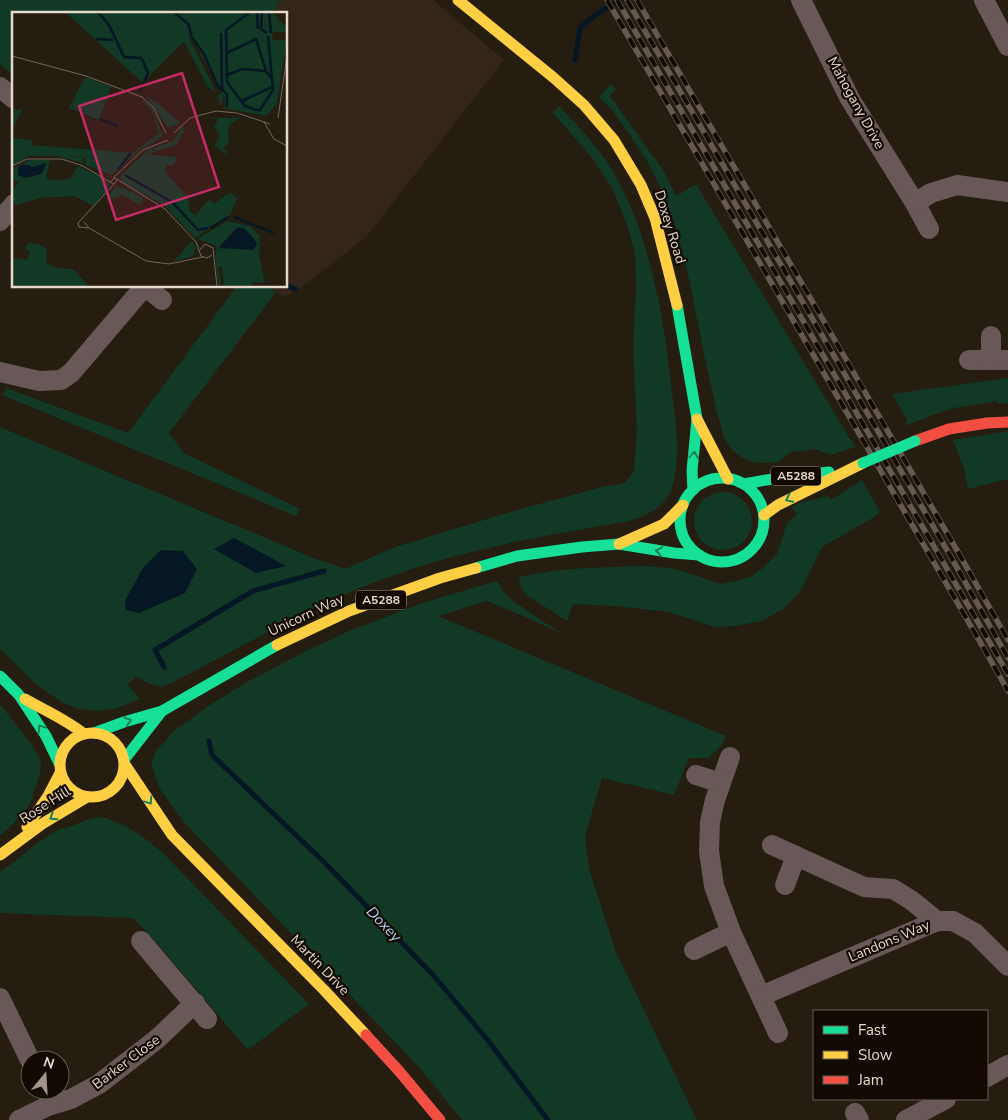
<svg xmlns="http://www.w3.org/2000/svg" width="1008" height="1120" font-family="'Nunito Sans',sans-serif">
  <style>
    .commercial { fill: #332519 }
    .green { fill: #113925 }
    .water { fill: #051624 }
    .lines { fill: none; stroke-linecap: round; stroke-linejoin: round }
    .stream { stroke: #051624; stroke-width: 5 }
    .street { stroke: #685857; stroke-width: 20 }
    .fast { stroke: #16e098; stroke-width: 11 }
    .slow { stroke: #ffcf43; stroke-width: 11 }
    .jam { stroke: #f24e42; stroke-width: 11 }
    .rail-casing { stroke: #645953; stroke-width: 5.5 }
    .rail { stroke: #120a03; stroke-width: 4; stroke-dasharray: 11; stroke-linecap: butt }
    .fast-bridge { stroke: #16e098; stroke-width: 11 }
    .oneway { stroke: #148055 }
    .labels { text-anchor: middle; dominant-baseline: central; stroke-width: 4.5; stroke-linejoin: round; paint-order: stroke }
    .shield { fill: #120a03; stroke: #a59b8f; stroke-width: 1 }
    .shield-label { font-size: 12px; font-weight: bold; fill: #e4d9cb }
    .street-label { font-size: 14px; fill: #e4d9cb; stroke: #120a03 }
    .water-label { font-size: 15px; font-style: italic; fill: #b1d2f1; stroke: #120a03 }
    .inset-river { fill: none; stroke: #051624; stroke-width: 2.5 }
    .inset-road { fill: none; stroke: #71685a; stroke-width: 1 }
    .view { fill: #c52b66; fill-opacity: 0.15; stroke: #c52b66; stroke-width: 2.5 }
    .inset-edge { fill: none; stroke: #e4d9cb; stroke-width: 2.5 }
  </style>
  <rect width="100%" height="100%" fill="#251d0f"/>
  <!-- commercial -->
  <polygon class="commercial" points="282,0 433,0 504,60 367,236 309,282 284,297 269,286 286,286 286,14 271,14"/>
  <!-- green -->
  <g class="green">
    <polygon points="0,0 282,0 271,14 14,14 14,76 0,64"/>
    <polygon points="611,84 616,89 610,96 663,170 676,196 696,184 849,437 856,447 830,455 815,449 791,452 779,462 764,463 752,462 743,458 733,451 724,438 716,409 704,354 688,274 676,228 665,197 647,161 631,137 612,110 599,97"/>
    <path d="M559,106C582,130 605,154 620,184C653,248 664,322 672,393C676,422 681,460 672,488C665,507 647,516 629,521L523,540L455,556L411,569L360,588L310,610L185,676L163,687L150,684L136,676L128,685L140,699L115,709L99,711L80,709L63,703L37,685L0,649V427L316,559L346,569L392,548L513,511L602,487L625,483L634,470L637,432L633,345L636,288L635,253L627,225L613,190L593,159L553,113Z"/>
    <polygon points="237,286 269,286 276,292 169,433 184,453 300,509 296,516 2,395 6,388 128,433"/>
    <polygon points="1008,378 1008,403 998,404 997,401 954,408 930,416 905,426 907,419 892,394"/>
    <polygon points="1008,431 1008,479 968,489 964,469 953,440"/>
    <polygon points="862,480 880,512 871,519 822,547 800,592 783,609 761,621 735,626 715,627 669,612 615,606 573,604 567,621 526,595 520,587 519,577 551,571 584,568 643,566 669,568 686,572 720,584 737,581 752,576 764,567 777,554 787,523 797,514 791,507 799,503 828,496 831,500"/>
    <circle cx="723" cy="521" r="29"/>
    <polygon points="497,581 503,591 513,601 562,634 528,618 487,601 438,616 726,736 722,745 709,758 689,758 674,795 602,778 585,836 589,869 616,952 697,1120 462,1120 418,1066 183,821 160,789 151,764 156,751 174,731 210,705 247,682 308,650 349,631 425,602"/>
    <path d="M0,704C11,719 23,732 33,747C35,750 38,754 39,757C44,768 38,781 34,791C32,796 32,800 29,805C21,817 10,827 0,836Z"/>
    <path d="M103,817C128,825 145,837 165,855L309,1004L248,1050L156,942L133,918L0,913V872C19,859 37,841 58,830C61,828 65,829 69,827C81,822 90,818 103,817Z"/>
  </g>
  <!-- water -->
  <g class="water">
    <polygon points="234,538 286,566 256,573 214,549"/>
    <polygon points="161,550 183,551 197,569 185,593 139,613 126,610 125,601 143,568"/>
  </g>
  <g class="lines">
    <!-- stream -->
    <g class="stream">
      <polyline points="575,60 580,28 594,16 619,0"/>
      <polyline points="286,285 295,289"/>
      <polyline points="164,667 155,650 253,591 324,571"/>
      <polyline points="209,741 212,755 324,862 433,975 486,1038 548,1120"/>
    </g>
    <!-- street -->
    <g class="street">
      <polyline points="801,0 850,99 915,203 929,229"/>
      <polyline points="984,0 1008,46"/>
      <polyline points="0,87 14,99"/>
      <polyline points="915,203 931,193 957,185 1008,192"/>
      <polyline points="0,221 14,204"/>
      <polyline points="145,286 162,300"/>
      <polyline points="969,360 1008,360"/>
      <polyline points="991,360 991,336"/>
      <polyline points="0,372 39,381 61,380 71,373 145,286"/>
      <polyline points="730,757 715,800 710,822 709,851 714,886 731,932 778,1033"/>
      <polyline points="696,775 721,783"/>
      <polyline points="772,845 864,887 893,889 911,900 937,921"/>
      <polyline points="785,885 796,856"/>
      <polyline points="141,941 207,1019"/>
      <polyline points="694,950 731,932"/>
      <polyline points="761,996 937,921 953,921 975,933 1008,966"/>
      <polyline points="0,998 30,1060"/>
      <polyline points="987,1077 1008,1065"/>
      <polyline points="855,1113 859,1120"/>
      <polyline points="19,1120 48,1106 71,1099 99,1084 157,1039 195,1003"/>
      <polyline points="906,1120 946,1099"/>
    </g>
    <!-- fast -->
    <g class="fast">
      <polyline points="677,305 697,419 692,471 693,490"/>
      <circle cx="722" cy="520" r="42"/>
      <polyline points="744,484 766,480 829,472"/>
      <polyline points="476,568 517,556 582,547 619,544 674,553 699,555"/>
      <polyline points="0,676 19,695 46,736 59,763"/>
      <polyline points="94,733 124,722 162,711 277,645"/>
      <polyline points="124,760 162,711"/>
    </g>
    <!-- slow -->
    <g class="slow">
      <polyline points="458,0 554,78 584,105 614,140 641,185 655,218 677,305"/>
      <polyline points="697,419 728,479"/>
      <polyline points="764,515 778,505 863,463"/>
      <polyline points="619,544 664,524 683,505"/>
      <polyline points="277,645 349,611 440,578 476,568"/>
      <path d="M25,699C44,710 67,720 84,734"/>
      <circle cx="92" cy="765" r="32"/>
      <polyline points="126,766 172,835 324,990 366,1035"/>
      <polyline points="27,827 48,796 60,773"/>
      <polyline points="0,855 42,824 87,797"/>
    </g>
    <!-- jam -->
    <g class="jam">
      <polyline points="915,441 949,429 987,423 1008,422"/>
      <polyline points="366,1035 399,1071 440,1120"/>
    </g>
    <defs>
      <g id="rail">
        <polyline points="607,0 979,640 1008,691"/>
        <polyline points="617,0 1008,674"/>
        <polyline points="627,0 951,557 1008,658"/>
        <polyline points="637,0 958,552 1008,640"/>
      </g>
    </defs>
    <!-- rail casing -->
    <use href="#rail" class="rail-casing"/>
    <!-- rail -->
    <use href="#rail" class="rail"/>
    <!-- fast-bridge -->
    <polyline class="fast-bridge" points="863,463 915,441"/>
  </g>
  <!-- one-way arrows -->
  <defs><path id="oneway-chevron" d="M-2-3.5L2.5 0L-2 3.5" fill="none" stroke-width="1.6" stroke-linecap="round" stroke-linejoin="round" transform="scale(1.25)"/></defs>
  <g class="oneway">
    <use href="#oneway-chevron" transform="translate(694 455) rotate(-85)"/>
    <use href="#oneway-chevron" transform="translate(789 499) rotate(154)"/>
    <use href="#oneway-chevron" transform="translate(659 551) rotate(-171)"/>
    <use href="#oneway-chevron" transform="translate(128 721) rotate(-17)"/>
    <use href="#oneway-chevron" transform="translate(41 728) rotate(-124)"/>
    <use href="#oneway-chevron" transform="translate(149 801) rotate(56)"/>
    <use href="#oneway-chevron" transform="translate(53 817) rotate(147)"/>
  </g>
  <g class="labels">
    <!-- shield labels -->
    <g class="shield">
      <rect x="771" y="466.5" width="50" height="19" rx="4"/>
      <rect x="356" y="590.5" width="50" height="19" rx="4"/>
    </g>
    <g class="shield-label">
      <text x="796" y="476">A5288</text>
      <text x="381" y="600">A5288</text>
    </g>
    <!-- street labels -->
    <g class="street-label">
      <text transform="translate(856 103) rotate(61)">Mahogany Drive</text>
      <text transform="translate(670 227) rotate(73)">Doxey Road</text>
      <text transform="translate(306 615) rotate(-25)">Unicorn Way</text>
      <text transform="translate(45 805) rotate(-32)">Rose Hill</text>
      <text transform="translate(889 941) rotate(-23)">Landons Way</text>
      <text transform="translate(320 965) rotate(46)">Martin Drive</text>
      <text transform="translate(126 1062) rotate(-37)">Barker Close</text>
    </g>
    <!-- water labels -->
    <g class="water-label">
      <text transform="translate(384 924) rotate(46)">Doxey</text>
    </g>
  </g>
  <!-- overview -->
  <g transform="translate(12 12)">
    <rect width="275" height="275" fill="#251d0f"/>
    <path d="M53,0H260L275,16V20H260L261,28H275L265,91L255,104L210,96L213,95L212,81L209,94L205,84L210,80L179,24L177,26L205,82L195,74L172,29L136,65L132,72ZM73,65L99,75L87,108L57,96ZM133,83L144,90L169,111L156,116ZM127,86L136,92L141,98L151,124L128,138L100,163L73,153L74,146L69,145L54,144L71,146V151L45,144H17L0,154V98L11,97L1,115L0,126L20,128V133L121,141L147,121L140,99ZM197,106H227L216,115L217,132L212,134L215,144L203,134L208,123L202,116L206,107ZM171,114L173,117L165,132L145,139L139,137L161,129ZM137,137L145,140L133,142L165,145L162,153H154V160L176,186L178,199L183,204L197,187L202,192L218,180L225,186L218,203L183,226L152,193L113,172L108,167L109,163ZM17,148H38L34,166L39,168L58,167L66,154L89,165L97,172L95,178L81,194L63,184L28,186L5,193L0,189V180L6,170L0,167V157ZM104,174L112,176L132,186L127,193L111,183L94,189ZM216,209L238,214L248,224L247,244L253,271L242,270L237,275L212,274L210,254L206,255L209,273H206L203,246L205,234L185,227ZM224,216L233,217L243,228L241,238L207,235ZM180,229L184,235L181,244L161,250ZM17,231L30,233L35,239L34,250L44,256L61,257L78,275H0V246L15,248L18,240L13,236Z" fill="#113925" fill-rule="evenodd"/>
    <path d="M33,151L34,153L29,162L14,166L6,163V155L11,152L21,155ZM226,215L233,217L243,228L245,233L241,238L207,236Z" fill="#051624"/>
    <path class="inset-river" d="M86,0L97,13L112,45L130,46M162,0L177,13L179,24L192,42L206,74L215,82V95M238,0L214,18L215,70L233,94L244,98M245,0L246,17M250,0L249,17L255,21M257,0L259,21M209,21L210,78M84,27L101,28M215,41L244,27L254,59M215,63L230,57L254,59L259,66M127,81L136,61L130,47M230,89L260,75M244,98H248L261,78L256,24M88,107L106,114M106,157L119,141M113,163L160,190L186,218L196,216M222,205L262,221M198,216L216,205"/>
    <path class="inset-road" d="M0,44L74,64L130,85L141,95L154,121M266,106L275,44M252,110L262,127L275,134M162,121L178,106L204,99L225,101L258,112M0,154L15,147H50L71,154L98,170M101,166L131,138L156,128M105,168L102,172L98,170L103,166L153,197L184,230L189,244L195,246L200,243M72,210L77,216L134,249L157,252L191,245M77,216L67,215L66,211L102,172M187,239L193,232L201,236L205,275"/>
    <path class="view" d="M170,61L207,175L104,208L67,94Z"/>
    <rect width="275" height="275" class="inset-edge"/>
  </g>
  <!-- legend -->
  <rect x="813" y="1010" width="175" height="90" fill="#120a03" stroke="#665d53"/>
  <rect x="823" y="1026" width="25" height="8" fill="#16e098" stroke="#665d53"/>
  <text x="858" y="1035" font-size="15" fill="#e4d9cb">Fast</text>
  <rect x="823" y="1051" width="25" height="8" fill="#ffcf43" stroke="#665d53"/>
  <text x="858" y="1060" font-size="15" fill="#e4d9cb">Slow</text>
  <rect x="823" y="1076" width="25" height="8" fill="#f24e42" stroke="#665d53"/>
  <text x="858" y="1085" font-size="15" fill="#e4d9cb">Jam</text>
  <!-- north arrow -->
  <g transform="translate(45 1075) rotate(18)"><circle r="24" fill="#120a03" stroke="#665d53"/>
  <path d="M0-4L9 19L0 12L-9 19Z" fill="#a19789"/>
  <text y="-8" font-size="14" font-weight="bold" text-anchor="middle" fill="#e4d9cb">N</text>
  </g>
</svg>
